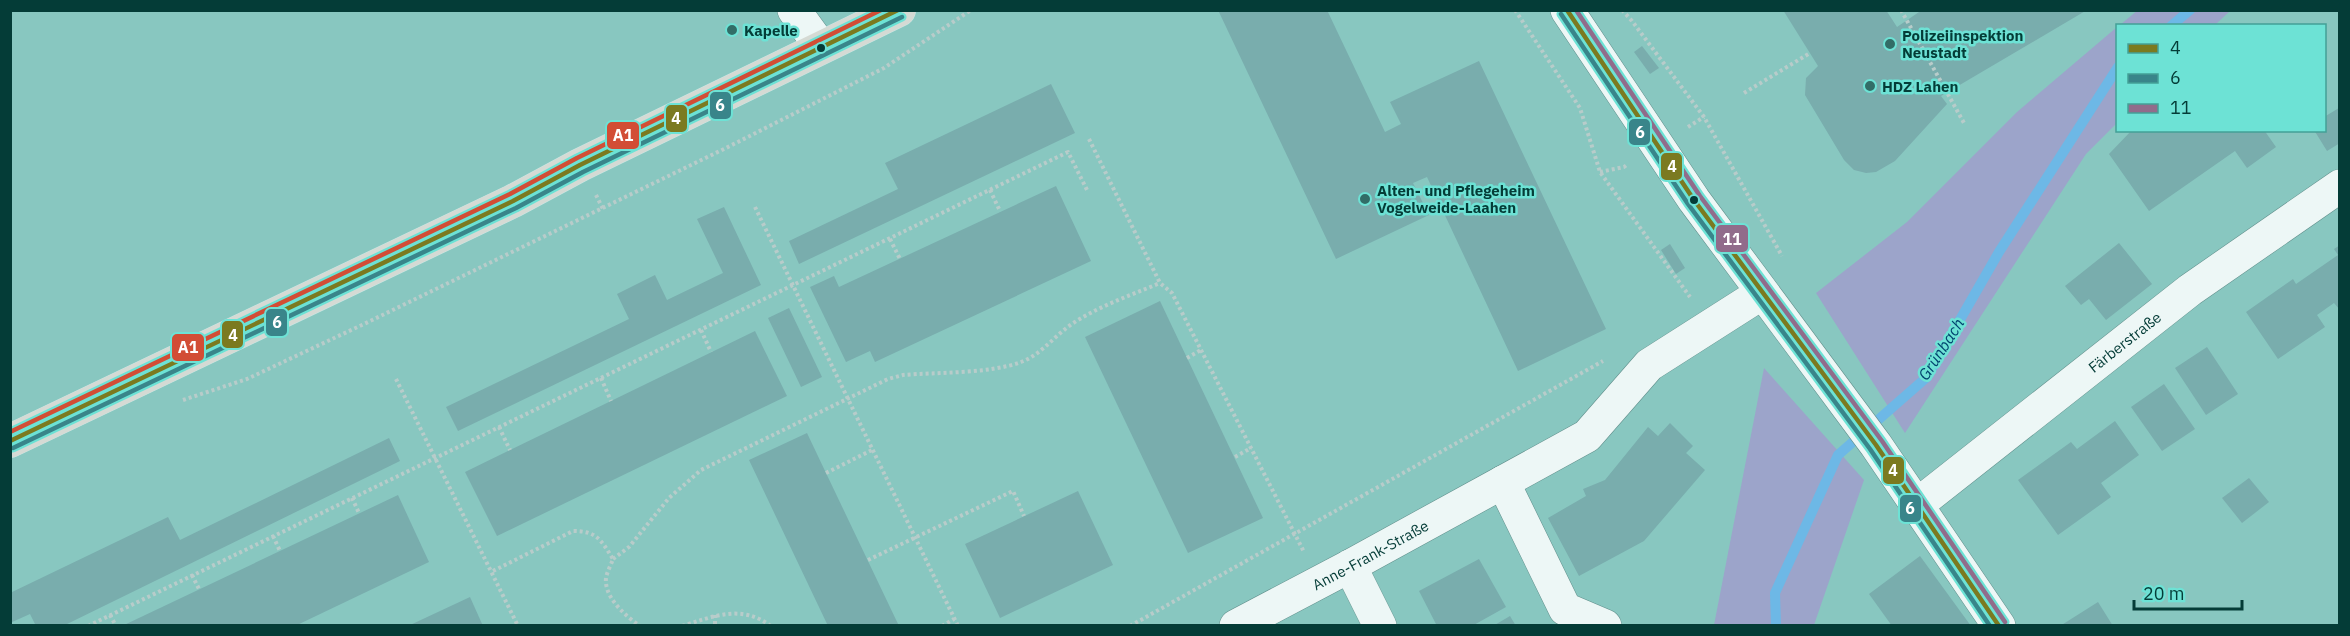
<svg xmlns="http://www.w3.org/2000/svg" width="2350" height="636" font-family="'IBM Plex Sans',sans-serif">
  <style>
    .green { fill: #9ca4ca }
    .lines { fill: none; stroke-linecap: round; stroke-linejoin: round }
    .stream { stroke: #6db8e6; stroke-width: 10 }
    .building { fill: #79adad }
    .minor-casing { stroke: #608f8b; stroke-width: 34 }
    .major-casing { stroke: #c9e6e3; stroke-width: 34 }
    .path { stroke: #b8ccca; stroke-width: 4; stroke-dasharray: 3 3; stroke-linecap: butt }
    .minor { stroke: #edf7f6; stroke-width: 33 }
    .major { stroke: #d5dad4; stroke-width: 33 }
    .bus-1-casing { stroke: #6de2d5; stroke-width: 9 }
    .bus-2-casing { stroke: #6de2d5; stroke-width: 9 }
    .bus-3-casing { stroke: #6de2d5; stroke-width: 9 }
    .bus-4-casing { stroke: #6de2d5; stroke-width: 9 }
    .bus-1 { stroke: #7b7a20; stroke-width: 4.5 }
    .bus-2 { stroke: #39858a; stroke-width: 4.5 }
    .bus-3 { stroke: #916c8b; stroke-width: 4.5 }
    .bus-4 { stroke: #d24d35; stroke-width: 4.5 }
    .poi-dot { fill: #326d67; stroke: #6de2d5; stroke-width: 2 }
    .bus-dot { fill: #043c37; stroke: #6de2d5; stroke-width: 2 }
    .labels { text-anchor: middle; dominant-baseline: central; stroke-width: 5; stroke-linejoin: round; paint-order: stroke }
    .poi-label { font-size: 15px; font-weight: bold; fill: #043c37; stroke: #6de2d5; text-anchor: start }
    .street-label { font-size: 15px; fill: #043c37; stroke: #6de2d5 }
    .water-label { font-size: 16px; font-style: italic; fill: #02436e; stroke: #6de2d5 }
    .line-badge { stroke: #6de2d5; stroke-width: 2 }
    .badge-label { font-size: 16px; text-anchor: middle; font-weight: bold; fill: #fff }
  </style>
  <rect width="100%" height="100%" fill="#88c7c0"/>
  <!-- green -->
  <g class="green">
    <polygon points="2138,10 2230,10 2230,11 2215,25 2120,25"/>
    <polygon points="2117,27 2117,123 2086,154 1905,433 1816,293 1907,222 2017,112"/>
    <polygon points="1764,368 1864,480 1814,625 1714,625"/>
  </g>
  <g class="lines">
    <!-- stream -->
    <g class="stream">
      <polyline points="2171,26 2190,10"/>
      <polyline points="1776,626 1775,593 1838,455 1927,377 1999,252 2118,67"/>
    </g>
  </g>
  <!-- building -->
  <g class="building">
    <polygon points="1218,10 1327,10 1385,132 1401,124 1390,102 1479,61 1606,329 1518,371 1427,177 1413,183 1429,215 1336,259"/>
    <polygon points="1783,10 1886,10 1897,27 1922,10 2087,10 1941,96 1947,104 1895,161 1876,172 1866,173 1854,170 1844,160 1805,95 1806,78 1818,66"/>
    <polygon points="1642,46 1659,68 1650,74 1634,52"/>
    <polygon points="1051,84 1075,133 799,264 789,241 898,189 885,163"/>
    <polygon points="2339,108 2340,143 2327,151 2314,130 2324,130 2324,117"/>
    <polygon points="2132,130 2264,130 2276,147 2247,168 2235,151 2149,211 2109,154"/>
    <polygon points="1056,186 1091,261 875,362 870,351 846,362 810,287 834,276 839,287"/>
    <polygon points="724,207 761,285 458,431 446,407 629,319 617,294 655,275 667,300 723,273 697,219"/>
    <polygon points="2119,243 2152,284 2106,320 2089,299 2081,305 2065,286"/>
    <polygon points="1670,244 1685,268 1676,274 1661,250"/>
    <polygon points="2340,245 2340,310 2334,303 2317,315 2325,327 2278,359 2246,312 2293,279 2296,284 2338,255 2334,249"/>
    <polygon points="1160,301 1263,518 1188,553 1085,337"/>
    <polygon points="789,308 822,377 801,387 768,318"/>
    <polygon points="755,331 787,396 497,536 465,472"/>
    <polygon points="2207,347 2238,394 2206,415 2175,368"/>
    <polygon points="2164,384 2195,429 2162,451 2131,407"/>
    <polygon points="2115,421 2139,455 2101,483 2111,497 2058,535 2018,480 2071,442 2077,449"/>
    <polygon points="1670,423 1693,446 1686,453 1705,470 1644,541 1579,576 1548,518 1586,496 1583,489 1605,480 1648,427 1658,436"/>
    <polygon points="807,433 826,473 899,626 828,626 749,460"/>
    <polygon points="389,438 400,461 63,626 36,626 30,614 10,623 10,593 168,517 180,540"/>
    <polygon points="2249,478 2269,502 2242,523 2222,498"/>
    <polygon points="1078,491 1113,565 1000,618 965,544"/>
    <polygon points="398,495 429,562 295,626 122,626"/>
    <polygon points="1920,556 1971,626 1892,626 1869,594"/>
    <polygon points="1479,559 1506,607 1472,626 1437,626 1419,591"/>
    <polygon points="470,597 483,626 408,626"/>
    <polygon points="2098,602 2113,626 2060,626"/>
    <polygon points="1510,616 1516,626 1493,626"/>
  </g>
  <g class="lines">
    <defs>
      <g id="minor">
        <polyline points="794,10 821,47"/>
        <polyline points="1567,10 1694,200 1876,445 1999,626"/>
        <polyline points="1503,482 1565,609 1605,626"/>
        <path id="s1" d="M1917,505L2190,290L2340,186"/>
        <polyline points="1350,566 1380,626"/>
        <path id="s2" d="M1236,626L1350,566L1587,436L1649,365L1762,293"/>
      </g>
      <polyline id="major" points="10,441 513,201 580,165 899,10"/>
    </defs>
    <!-- minor casing -->
    <use href="#minor" class="minor-casing"/>
    <!-- major casing -->
    <use href="#major" class="major-casing"/>
    <!-- path -->
    <g class="path">
      <polyline points="1515,10 1580,108 1600,172 1690,297"/>
      <polyline points="1622,10 1632,21 1704,117 1782,256"/>
      <polyline points="1901,10 1964,123"/>
      <polyline points="1744,93 1810,53"/>
      <polyline points="1688,127 1704,117"/>
      <polyline points="1089,139 1160,283 1172,293 1304,552"/>
      <polyline points="1600,172 1624,167 1628,164"/>
      <polyline points="990,190 1000,211"/>
      <polyline points="596,195 603,209"/>
      <polyline points="755,207 958,626"/>
      <polyline points="890,239 900,259"/>
      <polyline points="701,330 711,352"/>
      <polyline points="1187,358 1201,350"/>
      <polyline points="601,378 611,401"/>
      <polyline points="396,379 518,626"/>
      <polyline points="183,400 247,379 364,324 726,148 884,68 971,10"/>
      <polyline points="499,427 510,450"/>
      <polyline points="1235,457 1251,448"/>
      <polyline points="826,473 872,450"/>
      <polyline points="352,498 359,513"/>
      <polyline points="273,536 280,551"/>
      <path d="M613,559L629,547L669,498L701,470L888,379L903,375C938,372 989,374 1021,362C1040,355 1053,338 1069,326C1096,307 1129,296 1160,283"/>
      <polyline points="868,560 1013,491 1024,516"/>
      <path d="M493,571L573,531C597,531 601,540 613,559C611,565 607,572 606,578C604,598 626,616 640,626"/>
      <polyline points="192,575 199,589"/>
      <polyline points="110,615 116,626"/>
      <polyline points="715,615 715,626"/>
      <polyline points="88,626 1068,152 1088,192"/>
      <path d="M682,626C715,616 741,604 771,626"/>
      <polyline points="942,626 954,619"/>
      <polyline points="1130,626 1603,361"/>
    </g>
    <!-- minor -->
    <use href="#minor" class="minor"/>
    <!-- major -->
    <use href="#major" class="major"/>
    <defs>
      <g id="bus-1">
        <polyline points="1567,10 1694,200 1876,445 1999,626"/>
        <polyline points="10,441 513,201 580,165 898,10"/>
      </g>
      <g id="bus-2">
        <polyline points="1561,14 1688,204 1870,449 1990,626"/>
        <polyline points="13,448 516,208 583,172 902,17"/>
      </g>
      <polyline id="bus-3" points="1576,10 1700,196 1882,441 2005,622"/>
      <polyline id="bus-4" points="10,432 510,194 577,158 881,10"/>
    </defs>
    <!-- bus-1 casing -->
    <use href="#bus-1" class="bus-1-casing"/>
    <!-- bus-2 casing -->
    <use href="#bus-2" class="bus-2-casing"/>
    <!-- bus-3 casing -->
    <use href="#bus-3" class="bus-3-casing"/>
    <!-- bus-4 casing -->
    <use href="#bus-4" class="bus-4-casing"/>
    <!-- bus-1 -->
    <use href="#bus-1" class="bus-1"/>
    <!-- bus-2 -->
    <use href="#bus-2" class="bus-2"/>
    <!-- bus-3 -->
    <use href="#bus-3" class="bus-3"/>
    <!-- bus-4 -->
    <use href="#bus-4" class="bus-4"/>
  </g>
  <!-- markers -->
  <g class="poi-dot">
    <circle cx="732" cy="30" r="6"/>
    <circle cx="1890" cy="44" r="6"/>
    <circle cx="1870" cy="86" r="6"/>
    <circle cx="1365" cy="199" r="6"/>
  </g>
  <g class="bus-dot">
    <circle cx="821" cy="48" r="5"/>
    <circle cx="1694" cy="200" r="5"/>
  </g>
  <g class="labels">
    <!-- poi labels -->
    <g class="poi-label">
      <text x="744" y="30">Kapelle</text>
      <text x="1902" y="35">Polizeiinspektion<tspan x="1902" dy="17">Neustadt</tspan></text>
      <text x="1882" y="86">HDZ Lahen</text>
      <text x="1377" y="190">Alten- und Pflegeheim<tspan x="1377" dy="17">Vogelweide-Laahen</tspan></text>
    </g>
    <!-- street labels -->
    <g class="street-label">
      <text stroke="none"><textPath href="#s1" startOffset="264">Färberstraße</textPath></text>
      <text stroke="none"><textPath href="#s2" startOffset="152">Anne-Frank-Straße</textPath></text>
    </g>
    <!-- water labels -->
    <g class="water-label">
      <text transform="translate(1941 349) rotate(-57)">Grünbach</text>
    </g>
  </g>
  <g class="line-badge">
    <rect x="709" y="91" width="23" height="29" rx="6" fill="#39858a"/>
    <rect x="665" y="104" width="23" height="29" rx="6" fill="#7b7a20"/>
    <rect x="1628" y="118" width="23" height="28" rx="6" fill="#39858a"/>
    <rect x="606" y="121" width="34" height="29" rx="6" fill="#d24d35"/>
    <rect x="1660" y="152" width="23" height="29" rx="6" fill="#7b7a20"/>
    <rect x="1715" y="224" width="34" height="29" rx="6" fill="#916c8b"/>
    <rect x="265" y="308" width="23" height="29" rx="6" fill="#39858a"/>
    <rect x="221" y="320" width="23" height="29" rx="6" fill="#7b7a20"/>
    <rect x="171" y="333" width="34" height="29" rx="6" fill="#d24d35"/>
    <rect x="1882" y="456" width="23" height="29" rx="6" fill="#7b7a20"/>
    <rect x="1899" y="494" width="23" height="29" rx="6" fill="#39858a"/>
  </g>
  <g class="badge-label">
    <text x="720" y="111">6</text>
    <text x="676" y="124">4</text>
    <text x="1640" y="138">6</text>
    <text x="623" y="141">A1</text>
    <text x="1672" y="172">4</text>
    <text x="1732" y="245">11</text>
    <text x="277" y="328">6</text>
    <text x="233" y="341">4</text>
    <text x="188" y="353">A1</text>
    <text x="1893" y="476">4</text>
    <text x="1910" y="514">6</text>
  </g>
  <!-- border -->
  <rect width="2350" height="636" fill="none" stroke="#043c37" stroke-width="24"/>
  <!-- legend -->
  <rect x="2116" y="24" width="210" height="108" fill="#6de2d5" stroke="#43a096" stroke-width="1.5"/>
  <rect x="2128" y="44" width="30" height="9" fill="#7b7a20" stroke="#43a096" stroke-width="1.5"/>
  <text x="2170" y="54" font-size="18" fill="#043c37">4</text>
  <rect x="2128" y="74" width="30" height="9" fill="#39858a" stroke="#43a096" stroke-width="1.5"/>
  <text x="2170" y="84" font-size="18" fill="#043c37">6</text>
  <rect x="2128" y="104" width="30" height="9" fill="#916c8b" stroke="#43a096" stroke-width="1.5"/>
  <text x="2170" y="114" font-size="18" fill="#043c37">11</text>
  <!-- scale -->
  <path d="M2134 600v9h108v-9" fill="none" stroke="#043c37" stroke-width="3"/>
  <text x="2143" y="600" font-size="18" fill="#043c37" stroke="#6de2d5" stroke-width="4.5" paint-order="stroke">20 m</text>
</svg>
